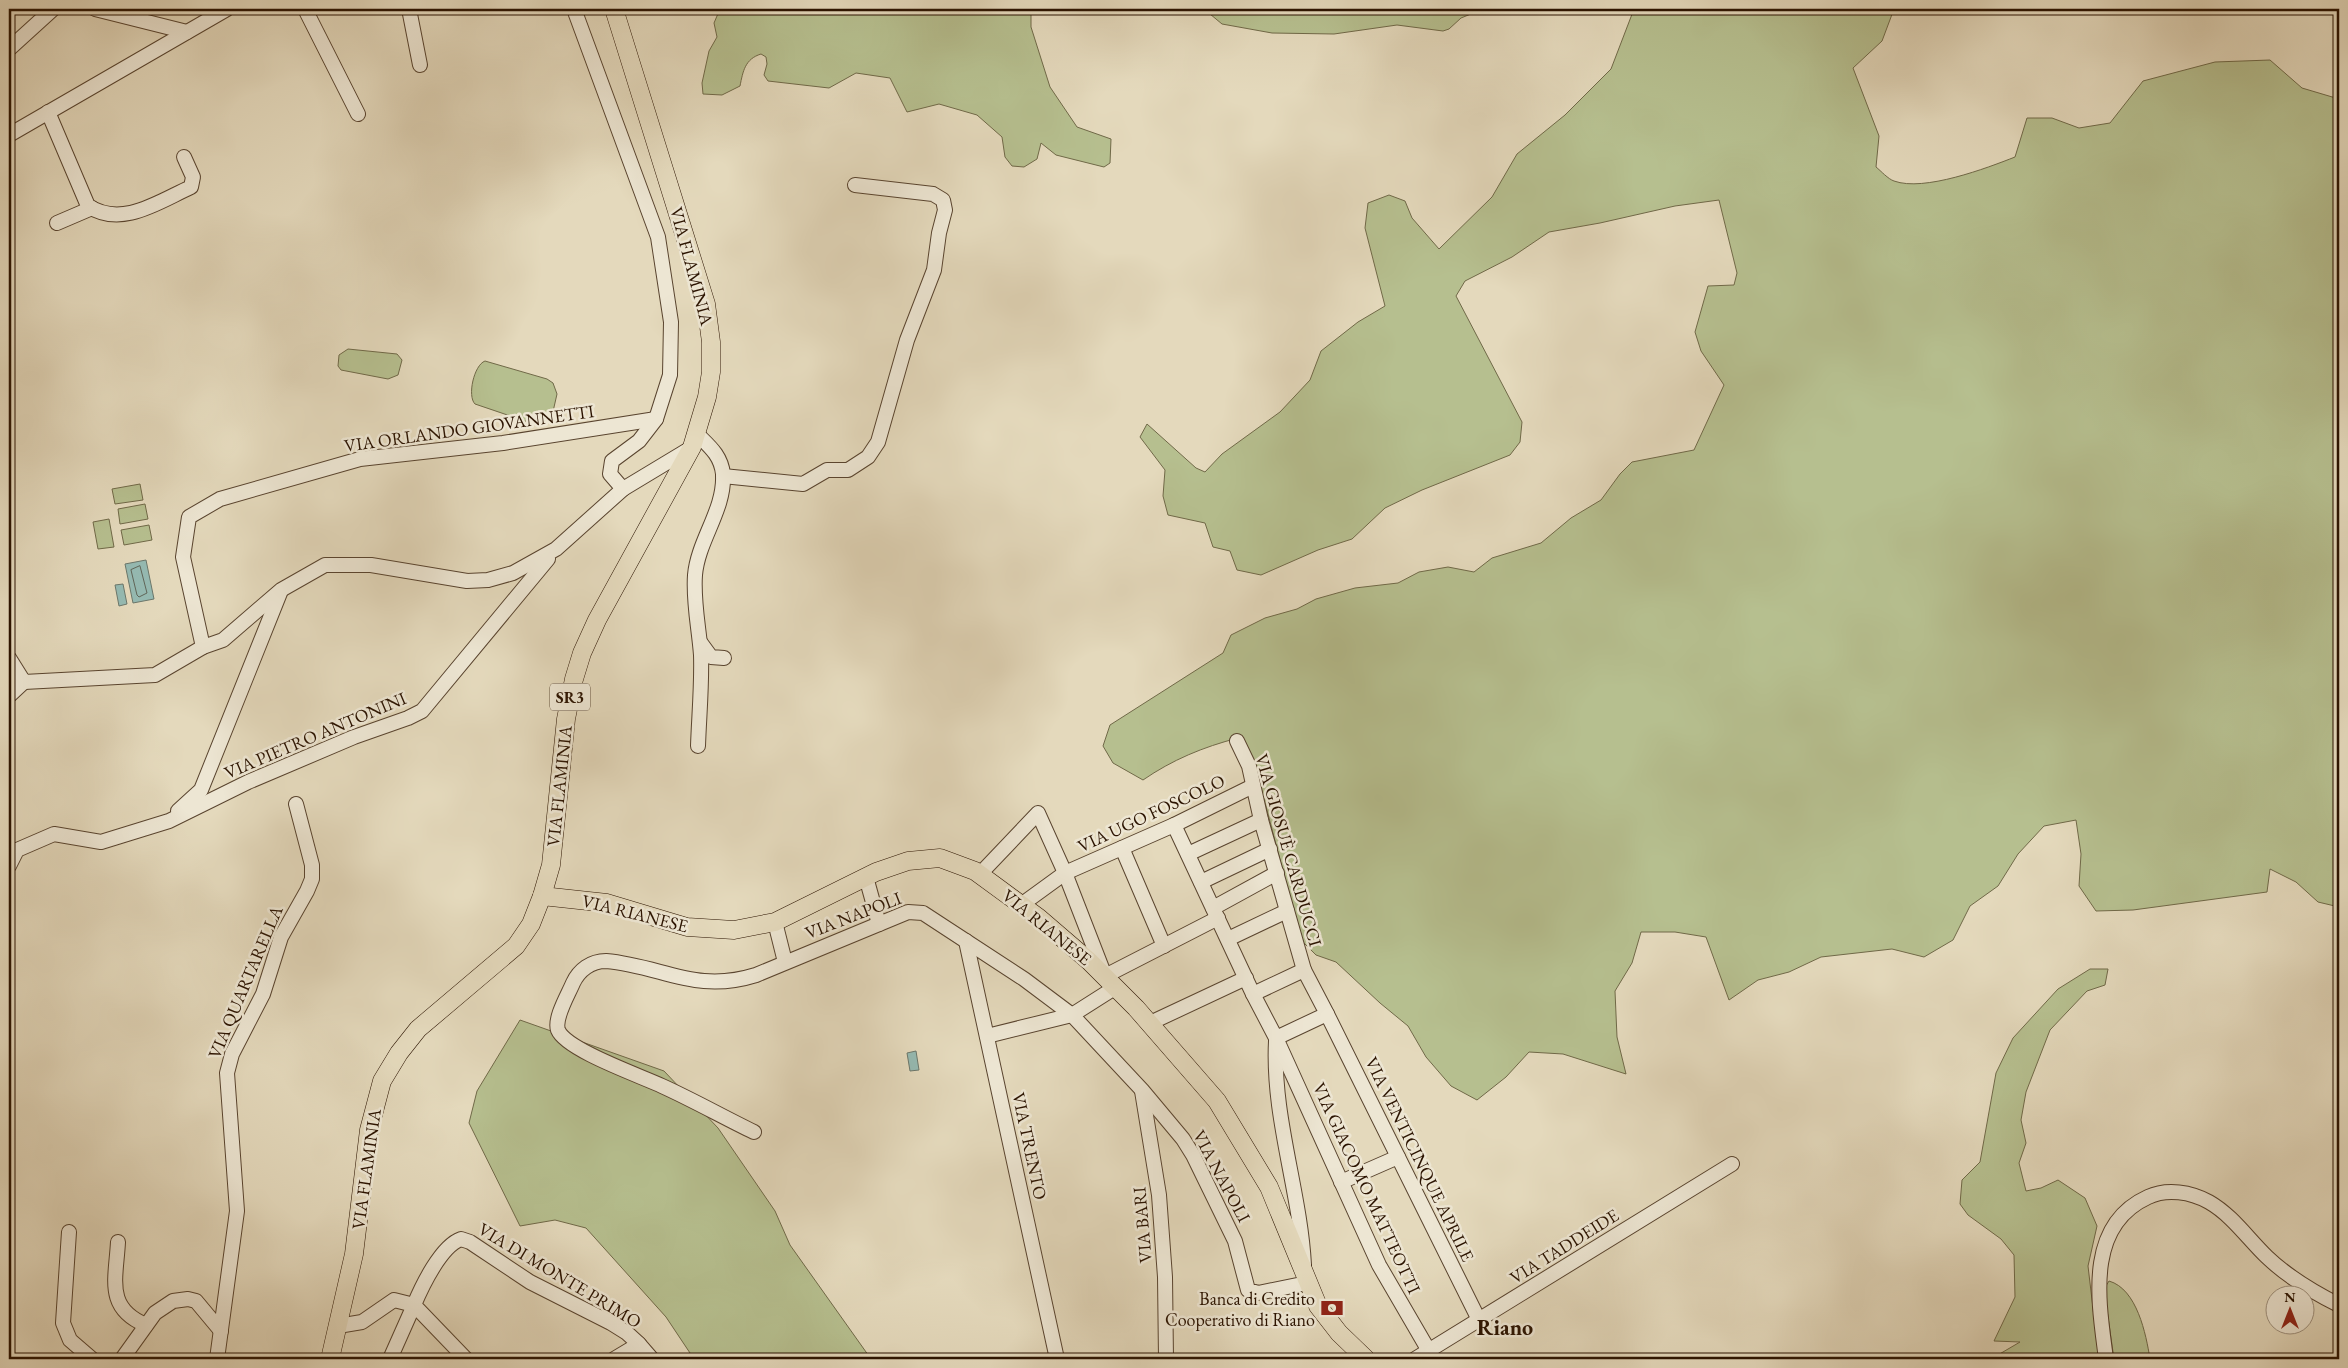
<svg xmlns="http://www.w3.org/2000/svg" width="2348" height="1368" font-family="'EB Garamond',serif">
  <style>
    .green { fill: #b6bf8f; stroke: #706948 }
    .water { fill: #95bab2; stroke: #6b776b }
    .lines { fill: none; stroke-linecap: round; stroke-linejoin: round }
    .shore { stroke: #606659; stroke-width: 1 }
    .minor-casing { stroke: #59442f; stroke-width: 16 }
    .major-casing { stroke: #2b1300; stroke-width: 19 }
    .minor { stroke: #ede6d3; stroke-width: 14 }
    .major { stroke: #e4d9bc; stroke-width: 18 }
    .labels { text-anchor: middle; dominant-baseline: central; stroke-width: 5; stroke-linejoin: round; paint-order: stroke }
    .shield { fill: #ede6d3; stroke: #65523f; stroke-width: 1 }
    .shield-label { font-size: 16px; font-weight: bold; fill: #2b1300 }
    .street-label { font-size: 18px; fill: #2b1300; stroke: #ede6d3 }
    .poi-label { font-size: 18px; fill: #2b1300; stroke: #ede6d3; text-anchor: end }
    .district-label { font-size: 22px; font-weight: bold; fill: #2b1300; stroke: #ede6d3 }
  </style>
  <rect width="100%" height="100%" fill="#e4d9bc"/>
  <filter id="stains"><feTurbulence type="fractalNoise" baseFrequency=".004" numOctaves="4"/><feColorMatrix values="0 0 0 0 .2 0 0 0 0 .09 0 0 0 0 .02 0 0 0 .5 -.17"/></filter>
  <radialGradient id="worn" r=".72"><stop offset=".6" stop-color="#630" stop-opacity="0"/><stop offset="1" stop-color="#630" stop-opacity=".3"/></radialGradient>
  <!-- green -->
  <g class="green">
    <path d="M720,9H1031V27L1050,87L1077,127L1111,139L1110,163L1104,167L1056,155L1041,143L1037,159L1024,167L1012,166L1005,157L1002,137L977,115L939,104L907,112L890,78L856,73L829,88L768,81L764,75L767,64L766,57L761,54C745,59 743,71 740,86L722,95L703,94L702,83L709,51L717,37L714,23Z"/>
    <polygon points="1204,9 1483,9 1461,18 1449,29 1443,31 1397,25 1334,34 1272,33 1222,24"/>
    <path d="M1634,9H1894L1882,41L1853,68L1879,136L1876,167C1881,171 1888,179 1894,181C1924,192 1987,168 2015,157L2027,118H2052L2079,128L2110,123L2143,81L2215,62L2270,60L2302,88L2339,99V907L2318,902L2296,882L2270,869L2267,892L2133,910L2096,911L2079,886L2081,854L2076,820L2044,826L2018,854L1998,886L1970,906L1953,940L1924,957L1892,949L1821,957L1789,972L1758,980L1729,1000L1706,937L1675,932H1641L1632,963L1615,991L1617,1037L1626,1074L1563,1054L1529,1052L1506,1077L1477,1100L1451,1086L1426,1057L1408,1026L1380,1003L1336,962L1316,955L1301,940L1258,776L1238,738C1203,747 1172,760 1143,780L1113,763L1103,746L1110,725L1223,653L1231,635L1265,618L1297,609L1316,599L1355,588L1398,583L1419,572L1448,567L1474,572L1492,558L1541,543L1571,518L1601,500L1620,474L1632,462L1694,450L1724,385L1701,351L1695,332L1708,286L1734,285L1737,273L1719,200L1675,206L1600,223L1549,232L1512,257L1465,281L1456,296L1522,422L1520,442L1510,455L1422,490L1385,508L1352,539L1318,550L1261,575L1237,570L1230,551L1213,547L1205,523L1168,515L1163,496L1165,470L1140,437L1147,424L1196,468L1205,472L1222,454L1280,412L1310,380L1321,351L1358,322L1385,306L1365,228L1368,203L1389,195L1405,201L1412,218L1439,249L1492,197L1517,154L1565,115L1611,69Z"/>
    <polygon points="348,349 397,354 402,360 398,375 388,379 341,370 338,366 339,355"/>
    <path d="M485,361L547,379L553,383L557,394L552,416L541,423H531L475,404C467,396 474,365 485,361Z"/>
    <polygon points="140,484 143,500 115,504 112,489"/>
    <polygon points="145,504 148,519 120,524 118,509"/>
    <polygon points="109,519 114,547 98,549 93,522"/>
    <polygon points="149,525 152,540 124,545 121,530"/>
    <polygon points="2090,969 2108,969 2105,985 2087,991 2050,1030 2026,1092 2021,1120 2026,1143 2019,1163 2026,1191 2041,1188 2058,1180 2085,1198 2097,1226 2088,1266 2099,1359 1991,1359 2020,1342 1994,1341 2015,1297 2014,1255 2001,1239 1968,1215 1960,1204 1962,1180 1980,1162 1996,1073 2013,1038 2058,989"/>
    <polygon points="520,1020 664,1071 718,1128 775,1211 790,1245 871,1359 694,1359 666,1317 586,1228 555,1220 520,1226 469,1123 477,1091"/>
    <path d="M2109,1281C2137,1289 2146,1334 2150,1359H2114L2104,1289Z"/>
  </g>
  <!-- water -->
  <g class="water">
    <polygon points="146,560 154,599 133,603 125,564"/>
    <polygon points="123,584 127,604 119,606 115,585"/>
    <polygon points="916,1051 919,1070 910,1071 907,1053"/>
  </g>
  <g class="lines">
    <!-- shore -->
    <polygon class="shore" points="140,566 147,593 139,597 137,595 131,570"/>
    <defs>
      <g id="minor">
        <polyline points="95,9 187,32"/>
        <polyline points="305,9 358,114"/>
        <polyline points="409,9 420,65"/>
        <polyline points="574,9 658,237 671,322 670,375 656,419 639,441 612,461 610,474 623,489 691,448"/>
        <polyline points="9,49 53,9"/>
        <path d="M48,112L88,206C122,228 158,202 191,187L193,177L184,157"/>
        <polyline points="9,135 227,9"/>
        <polyline points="57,223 92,208"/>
        <path d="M697,434C709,446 721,455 723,474C725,510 698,540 695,575C693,602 699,628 701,655C702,685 699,716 698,746"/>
        <polyline points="723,476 803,484 827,470 848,470 868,457 878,442 907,340 934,270 939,233 945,210 943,200 933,194 855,185"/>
        <polyline points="700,642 711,657 724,658"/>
        <polyline points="203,647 183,557 189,517 220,499 360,459 503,443 656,419"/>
        <polyline points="9,658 24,682 155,675 203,647 223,640 281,590 325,565 371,565 467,581 488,580 513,573 556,549 623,489"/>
        <polyline points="9,696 24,682"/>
        <polyline points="1237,741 1249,766 1261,820 1304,970"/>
        <polyline points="178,811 201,790 280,593"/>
        <polyline points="1174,825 1253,994 1276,1038 1379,1265 1429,1351"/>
        <polyline points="1122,848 1164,946"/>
        <polyline points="1188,854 1261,820"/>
        <polyline points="9,866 17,850 54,834 101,842 169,821 248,782 354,737 408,718 422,711 548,559"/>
        <polyline points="980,874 1038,813 1065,873 1105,976 1218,918"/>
        <polyline points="866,877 879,924"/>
        <polyline points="1201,882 1270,849"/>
        <polyline points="1021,905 1065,873 1174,825 1253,786"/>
        <polyline points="1213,908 1277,873"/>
        <polyline points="775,922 785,962"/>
        <polyline points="1228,939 1287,911"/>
        <polyline points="966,941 1057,1359"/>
        <polyline points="1253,994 1304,970 1327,1014 1276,1038"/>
        <polyline points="1327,1014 1479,1320"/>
        <polyline points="1150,1023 1246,978"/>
        <polyline points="987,1036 1072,1015 1116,987"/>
        <path d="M1276,1041C1272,1117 1300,1190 1304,1265"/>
        <polyline points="1142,1091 1159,1195 1165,1277 1166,1359"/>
        <path d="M754,1132C723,1117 693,1100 662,1086C641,1076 566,1050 558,1030C554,1018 568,995 573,983C579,970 591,961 606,961C663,966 695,994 756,975L908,912L923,913L1024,979L1072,1015L1142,1090L1183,1139L1193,1155L1235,1241L1248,1290L1258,1293L1307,1283"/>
        <polyline points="1341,1182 1398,1157"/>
        <polyline points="69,1232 63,1323 70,1340 92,1359"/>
        <path d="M118,1242C116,1279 105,1308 146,1325"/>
        <polyline points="338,1326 362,1322 394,1300 414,1305 390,1359"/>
        <polyline points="122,1359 155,1313 173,1301 188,1299 196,1301 221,1331"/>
        <polyline points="217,1359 237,1211 227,1073 232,1054 263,994 281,937 307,891 312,879 312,865 296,804"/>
        <path d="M466,1359L414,1305C422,1286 441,1246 461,1239L470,1242L530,1282L611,1323L627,1333L639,1344"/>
        <polyline points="614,1359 639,1344 652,1359"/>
        <polyline points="1415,1359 1732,1164"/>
        <path d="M2106,1359C2099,1304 2084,1226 2148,1197C2167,1188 2191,1192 2209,1202C2232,1215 2249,1240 2267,1257C2288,1277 2313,1292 2339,1305"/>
      </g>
      <g id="major">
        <polyline points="542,896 607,903 687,927 734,930 775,922 876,872 908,861 940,858 975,871 1039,918 1089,961 1136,1008 1217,1101 1269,1187 1318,1306 1339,1333 1366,1359"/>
        <polyline points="330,1359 354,1254 369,1130 382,1081 399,1053 418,1029 516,946 531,924 542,896 551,865 566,719 574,679 582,653 597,620 692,447 707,397 711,372 711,342 706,304 614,9"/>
      </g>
    </defs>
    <!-- minor casing -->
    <use href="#minor" class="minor-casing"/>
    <!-- major casing -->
    <use href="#major" class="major-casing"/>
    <!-- minor -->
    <use href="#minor" class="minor"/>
    <!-- major -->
    <use href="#major" class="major"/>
  </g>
  <!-- icons -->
  <defs>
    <symbol id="bank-bare" viewBox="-9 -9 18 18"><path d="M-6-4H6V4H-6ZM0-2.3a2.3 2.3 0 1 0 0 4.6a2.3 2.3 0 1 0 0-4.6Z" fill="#8f2418" stroke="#ede6d3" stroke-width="2.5" paint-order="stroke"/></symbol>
  </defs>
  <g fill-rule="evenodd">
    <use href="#bank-bare" x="1316" y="1292" width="32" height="32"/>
  </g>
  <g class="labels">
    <!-- shield labels -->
    <rect class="shield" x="550" y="683.5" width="40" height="27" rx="4"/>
    <g class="shield-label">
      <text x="570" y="697">SR3</text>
    </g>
    <!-- street labels -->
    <g class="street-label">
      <text transform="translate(692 266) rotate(75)">VIA FLAMINIA</text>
      <text transform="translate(469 428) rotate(-8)">VIA ORLANDO GIOVANNETTI</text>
      <text transform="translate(315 735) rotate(-23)">VIA PIETRO ANTONINI</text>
      <text transform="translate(559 786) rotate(-84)">VIA FLAMINIA</text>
      <text transform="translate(1151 813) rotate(-25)">VIA UGO FOSCOLO</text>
      <text transform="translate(1289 850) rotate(74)">VIA GIOSUÈ CARDUCCI</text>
      <text transform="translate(635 913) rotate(14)">VIA RIANESE</text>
      <text transform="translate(853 915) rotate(-21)">VIA NAPOLI</text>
      <text transform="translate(1047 927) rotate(39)">VIA RIANESE</text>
      <text transform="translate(245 982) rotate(-67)">VIA QUARTARELLA</text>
      <text transform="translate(1030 1146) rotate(78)">VIA TRENTO</text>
      <text transform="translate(1420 1159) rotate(64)">VIA VENTICINQUE APRILE</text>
      <text transform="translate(366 1169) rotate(-82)">VIA FLAMINIA</text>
      <text transform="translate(1222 1176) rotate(62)">VIA NAPOLI</text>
      <text transform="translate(1367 1188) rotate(65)">VIA GIACOMO MATTEOTTI</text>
      <text transform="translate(1142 1225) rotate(-95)">VIA BARI</text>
      <text transform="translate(1564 1246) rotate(-32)">VIA TADDEIDE</text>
      <text transform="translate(560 1275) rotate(31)">VIA DI MONTE PRIMO</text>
    </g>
    <!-- poi labels -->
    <g class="poi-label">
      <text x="1315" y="1298">Banca di Credito<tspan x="1315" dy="21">Cooperativo di Riano</tspan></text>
    </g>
    <!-- district labels -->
    <g class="district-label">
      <text x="1505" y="1327">Riano</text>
    </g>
  </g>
  <!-- margin -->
  <rect width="2348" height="1368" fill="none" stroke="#e4d9bc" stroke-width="30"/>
  <rect x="10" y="10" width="2328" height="1348" fill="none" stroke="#2b1300" stroke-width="2.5"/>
  <rect x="15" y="15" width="2318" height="1338" fill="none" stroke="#2b1300"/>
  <!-- north arrow -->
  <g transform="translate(2290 1310)"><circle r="24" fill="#ede6d3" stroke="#9f927f"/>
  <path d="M0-4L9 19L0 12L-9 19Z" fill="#8f2418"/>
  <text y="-8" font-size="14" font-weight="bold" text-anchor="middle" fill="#2b1300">N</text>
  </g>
  <rect width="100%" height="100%" filter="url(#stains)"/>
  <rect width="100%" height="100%" fill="url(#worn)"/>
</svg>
